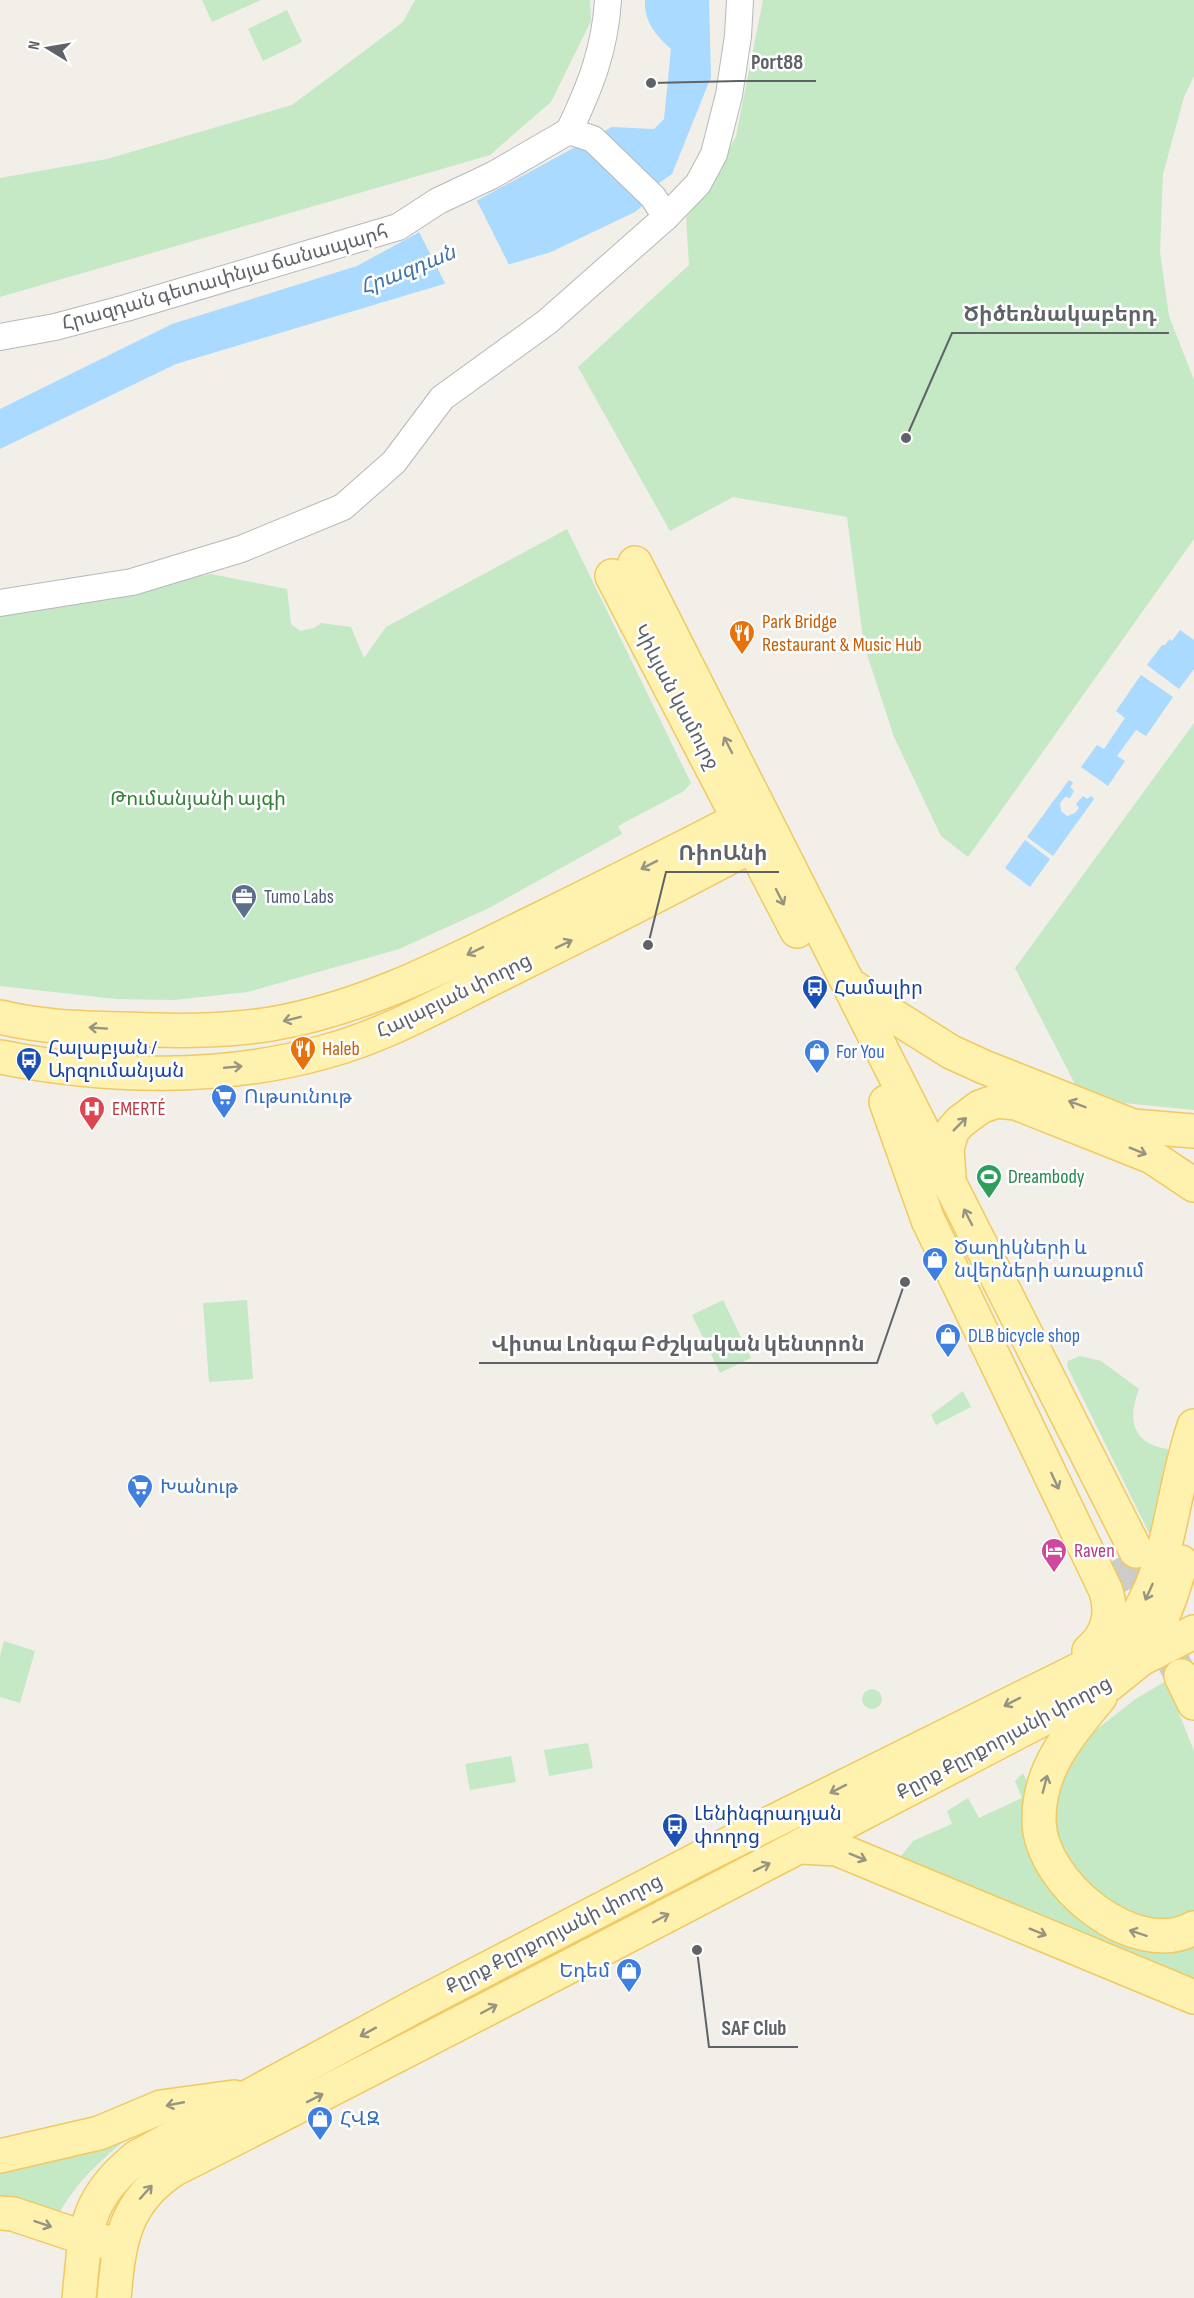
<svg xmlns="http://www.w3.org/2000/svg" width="1194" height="2298" font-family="'Sofia Sans Condensed','Noto Sans Armenian',sans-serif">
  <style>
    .green { fill: #c5e8c5 }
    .water { fill: #aadaff }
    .pier { fill: #f1efe8 }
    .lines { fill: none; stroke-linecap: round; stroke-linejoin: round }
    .major-tunnel { stroke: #ccccc8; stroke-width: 33; stroke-dasharray: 33 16; stroke-linecap: butt }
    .minor-casing { stroke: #b5b8bc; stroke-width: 28 }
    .major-casing { stroke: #f2c960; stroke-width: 36 }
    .minor { stroke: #fff; stroke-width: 26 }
    .major { stroke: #fff2af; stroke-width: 33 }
    .oneway { stroke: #979581 }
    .labels { text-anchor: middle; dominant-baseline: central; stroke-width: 5; stroke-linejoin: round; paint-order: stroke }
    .street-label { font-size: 20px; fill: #5f6368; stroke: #fff }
    .food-label { font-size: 20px; fill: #c56008; stroke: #fff; text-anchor: start }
    .park-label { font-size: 20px; fill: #348238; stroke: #fff }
    .service-label { font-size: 20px; fill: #4e5e75; stroke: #fff; text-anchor: start }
    .transit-label { font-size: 20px; fill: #164399; stroke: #fff; text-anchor: start }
    .shop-label { font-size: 20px; fill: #366cbe; stroke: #fff; text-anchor: start }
    .health-label { font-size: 20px; fill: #be3a42; stroke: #fff; text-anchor: start }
    .leisure-label { font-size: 20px; fill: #27864d; stroke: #fff; text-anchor: start }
    .hotel-label { font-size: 20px; fill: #b23c85; stroke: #fff; text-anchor: start }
    .water-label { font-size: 21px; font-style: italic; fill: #4174aa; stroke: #fff }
    .leader { fill: none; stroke: #5f6368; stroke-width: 2 }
    .callout-dot { fill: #5f6368; stroke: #fff; stroke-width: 2 }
    .callout-label { font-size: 21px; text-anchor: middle; font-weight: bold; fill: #5f6368; stroke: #fff; stroke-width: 5; stroke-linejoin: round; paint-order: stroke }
  </style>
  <rect width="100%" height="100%" fill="#f1efe8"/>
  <!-- green -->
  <g class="green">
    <polygon points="202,0 261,0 212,22"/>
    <polygon points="415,0 590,0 591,21 551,102 490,155 0,297 0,178 107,159 292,105 403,22"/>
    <polygon points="763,0 1194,0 1194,76 1184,97 1163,174 1160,252 1169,316 1194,380 1194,539 968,857 941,836 894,737 864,645 847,517 733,497 670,531 578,367 689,265 686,218 711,184 736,136"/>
    <polygon points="287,10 302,42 263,61 248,29"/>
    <polygon points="567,529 691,783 684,791 618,826 622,834 489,908 399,949 248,992 174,1000 116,999 0,986 0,616 211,574 287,589 291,624 300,631 314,628 321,623 351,627 364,658 386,627"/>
    <polygon points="1194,723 1194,1110 1124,1103 1075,1084 1015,968"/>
    <polygon points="247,1300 253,1379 209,1382 203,1303"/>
    <polygon points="723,1300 751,1358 720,1373 692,1315"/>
    <path d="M1080,1356L1101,1361L1139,1389C1127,1419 1132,1444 1168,1449L1170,1456L1152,1539L1067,1366L1068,1361Z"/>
    <polygon points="963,1391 971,1407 936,1425 931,1415"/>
    <polygon points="4,1641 35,1651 20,1703 0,1697 0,1656"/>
    <polygon points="1166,1681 1194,1751 1194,1913 1155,1928 1074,1879 1050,1831 1065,1754 1137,1698"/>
    <circle cx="872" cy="1699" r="10"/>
    <polygon points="588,1743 593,1768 549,1776 544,1750"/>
    <polygon points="511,1756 516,1782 470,1790 465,1764"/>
    <polygon points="1023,1773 1030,1788 1057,1889 1194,1938 1194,1988 898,1860 913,1841 952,1824 947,1811 968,1798 979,1818 1022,1798 1015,1781"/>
    <path d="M123,2142C96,2164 71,2188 56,2220L0,2207V2167Z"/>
  </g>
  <!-- water -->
  <g class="water">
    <path d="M645,0H709L711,77L672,174L659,183L653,197L635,212L551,252L176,364L0,449V409L172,324L357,266L612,127L654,129L664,119L671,49C655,34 644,22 645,0Z"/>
    <polygon points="1180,630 1194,640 1194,669 1179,689 1147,665 1162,645 1165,645 1170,639 1172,641"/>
    <polygon points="1141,675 1173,697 1146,736 1136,730 1117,756 1125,761 1108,786 1081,767 1097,745 1104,749 1125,718 1116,711"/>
    <polygon points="1069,780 1073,783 1070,787 1074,791 1070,798 1065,797 1060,803 1061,811 1067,816 1075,813 1079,808 1076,804 1083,796 1087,799 1091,796 1094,799 1053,856 1027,837"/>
    <polygon points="1025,840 1050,859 1030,887 1005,868"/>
  </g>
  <!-- pier -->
  <polygon class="pier" points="476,199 510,267 447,287 418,230"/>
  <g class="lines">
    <!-- major-tunnel -->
    <polyline class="major-tunnel" points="1118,1558 1181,1676"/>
    <defs>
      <g id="minor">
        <path d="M569,131C590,87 605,50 608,0"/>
        <polyline points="569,131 593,139 653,197 666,217"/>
        <polyline points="0,337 55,327 126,308 398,227 438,201 493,175 569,131"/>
        <polyline points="0,603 132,582 241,549 343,507 394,462 442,398 547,322 666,217 698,184 714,154 729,95 738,36 740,0"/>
      </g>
      <g id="major">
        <polyline points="635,563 1136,1551"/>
        <polyline points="612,576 797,931"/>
        <polyline points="855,988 889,1013 951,1052 984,1067 1133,1126 1194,1131"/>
        <path d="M0,1017C39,1027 82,1028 122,1029C171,1031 222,1032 271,1024C367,1008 454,961 540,919C607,886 673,853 739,819L749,818L759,822"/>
        <path d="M0,1057C105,1078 221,1081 324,1052C385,1036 442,1003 499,975C584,933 669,890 753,845L759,824"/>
        <path d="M886,1102L928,1220L1106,1591C1113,1615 1108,1635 1089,1651"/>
        <polyline points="949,1176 947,1149 952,1131 960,1122 980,1107 997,1101 1016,1103 1152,1157 1194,1185"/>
        <path d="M1141,1659C1160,1628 1172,1598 1181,1562"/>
        <polyline points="1181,1676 1194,1703"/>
        <path d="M1100,1697C1069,1734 1038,1770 1039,1821C1040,1883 1135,1961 1194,1928"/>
        <polyline points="801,1847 837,1849 1194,1997"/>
        <polyline points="0,2156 99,2133 161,2107 234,2097"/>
        <polyline points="0,2213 13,2214 85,2238 107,2242"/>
        <path d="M79,2298C86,2233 82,2201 137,2157L419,2004L702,1857L1096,1661C1173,1600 1165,1511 1194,1426"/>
        <path d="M114,2298C119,2241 124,2202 175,2169C488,2011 799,1846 1110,1684L1141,1659L1194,1632"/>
      </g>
    </defs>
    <!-- minor casing -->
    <use href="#minor" class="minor-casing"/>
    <!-- major casing -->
    <use href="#major" class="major-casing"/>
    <!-- minor -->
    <use href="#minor" class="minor"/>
    <!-- major -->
    <use href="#major" class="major"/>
  </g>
  <!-- one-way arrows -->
  <defs><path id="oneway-shaft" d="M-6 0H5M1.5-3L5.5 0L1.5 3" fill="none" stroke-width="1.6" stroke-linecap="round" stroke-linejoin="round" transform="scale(1.5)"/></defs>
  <g class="oneway">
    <use href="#oneway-shaft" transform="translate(728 745) rotate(-117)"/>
    <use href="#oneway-shaft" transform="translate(649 865) rotate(153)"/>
    <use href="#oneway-shaft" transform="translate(780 897) rotate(63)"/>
    <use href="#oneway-shaft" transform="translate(564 944) rotate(-26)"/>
    <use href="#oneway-shaft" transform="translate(475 951) rotate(154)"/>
    <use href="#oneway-shaft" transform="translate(292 1019) rotate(166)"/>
    <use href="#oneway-shaft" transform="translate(98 1028) rotate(-176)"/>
    <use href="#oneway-shaft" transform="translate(233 1067) rotate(-5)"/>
    <use href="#oneway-shaft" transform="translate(1077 1104) rotate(-159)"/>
    <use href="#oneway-shaft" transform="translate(960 1124) rotate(-45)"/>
    <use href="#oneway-shaft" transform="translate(1138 1151) rotate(22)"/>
    <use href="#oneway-shaft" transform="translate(968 1217) rotate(-117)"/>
    <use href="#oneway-shaft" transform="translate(1055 1481) rotate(65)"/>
    <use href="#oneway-shaft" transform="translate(1149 1592) rotate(114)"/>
    <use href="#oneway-shaft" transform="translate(1012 1702) rotate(153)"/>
    <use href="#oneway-shaft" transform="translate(1045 1784) rotate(-75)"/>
    <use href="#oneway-shaft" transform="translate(838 1789) rotate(153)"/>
    <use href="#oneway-shaft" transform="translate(858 1857) rotate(22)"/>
    <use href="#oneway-shaft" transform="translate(762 1867) rotate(-26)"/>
    <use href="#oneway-shaft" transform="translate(661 1918) rotate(-28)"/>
    <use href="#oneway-shaft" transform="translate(1038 1932) rotate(22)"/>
    <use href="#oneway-shaft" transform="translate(1138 1933) rotate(-162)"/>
    <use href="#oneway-shaft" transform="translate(489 2009) rotate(-28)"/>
    <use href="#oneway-shaft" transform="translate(368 2032) rotate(151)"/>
    <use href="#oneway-shaft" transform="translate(315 2098) rotate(-27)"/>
    <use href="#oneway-shaft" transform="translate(175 2104) rotate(169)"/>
    <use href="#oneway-shaft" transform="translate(146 2192) rotate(-48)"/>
    <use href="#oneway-shaft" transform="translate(43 2224) rotate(19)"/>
  </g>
  <!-- icons -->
  <defs>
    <symbol id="restaurant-pin" viewBox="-11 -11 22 30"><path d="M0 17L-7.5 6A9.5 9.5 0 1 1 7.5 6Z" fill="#e8710a" stroke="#fff"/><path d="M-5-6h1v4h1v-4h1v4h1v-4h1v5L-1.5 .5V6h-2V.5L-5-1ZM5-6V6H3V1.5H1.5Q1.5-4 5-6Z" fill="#fff"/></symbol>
    <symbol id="office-pin" viewBox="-11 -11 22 30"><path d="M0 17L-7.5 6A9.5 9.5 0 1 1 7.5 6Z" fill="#5c6f8a" stroke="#fff"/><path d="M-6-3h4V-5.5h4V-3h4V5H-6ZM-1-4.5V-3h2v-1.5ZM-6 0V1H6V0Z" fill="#fff"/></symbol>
    <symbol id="bus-pin" viewBox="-11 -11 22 30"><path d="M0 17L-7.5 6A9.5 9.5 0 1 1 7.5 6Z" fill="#1a4fb4" stroke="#fff"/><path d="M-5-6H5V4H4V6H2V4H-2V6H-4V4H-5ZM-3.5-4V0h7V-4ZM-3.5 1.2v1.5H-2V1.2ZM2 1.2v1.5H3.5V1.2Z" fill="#fff"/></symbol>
    <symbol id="shop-pin" viewBox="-11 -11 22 30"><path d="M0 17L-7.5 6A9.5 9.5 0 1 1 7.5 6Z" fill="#3f7fe0" stroke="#fff"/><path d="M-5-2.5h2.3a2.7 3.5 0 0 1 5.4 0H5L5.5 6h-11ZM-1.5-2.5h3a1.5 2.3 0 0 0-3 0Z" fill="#fff"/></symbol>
    <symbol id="supermarket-pin" viewBox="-11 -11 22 30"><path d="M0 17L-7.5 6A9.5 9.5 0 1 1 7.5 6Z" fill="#3f7fe0" stroke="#fff"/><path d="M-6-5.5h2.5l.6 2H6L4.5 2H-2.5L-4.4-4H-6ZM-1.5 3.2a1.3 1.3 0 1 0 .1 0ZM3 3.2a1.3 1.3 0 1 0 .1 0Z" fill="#fff"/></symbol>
    <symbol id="hospital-pin" viewBox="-11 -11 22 30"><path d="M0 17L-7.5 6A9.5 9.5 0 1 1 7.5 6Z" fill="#e0444e" stroke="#fff"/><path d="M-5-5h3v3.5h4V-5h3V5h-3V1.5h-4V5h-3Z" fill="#fff"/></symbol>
    <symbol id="stadium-pin" viewBox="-11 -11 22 30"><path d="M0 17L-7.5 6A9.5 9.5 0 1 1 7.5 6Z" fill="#2e9e5b" stroke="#fff"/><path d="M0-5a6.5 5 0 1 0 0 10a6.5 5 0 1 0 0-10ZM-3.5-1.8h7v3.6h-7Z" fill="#fff"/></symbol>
    <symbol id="hotel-pin" viewBox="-11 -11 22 30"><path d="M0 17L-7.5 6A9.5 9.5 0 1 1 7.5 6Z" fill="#d1479c" stroke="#fff"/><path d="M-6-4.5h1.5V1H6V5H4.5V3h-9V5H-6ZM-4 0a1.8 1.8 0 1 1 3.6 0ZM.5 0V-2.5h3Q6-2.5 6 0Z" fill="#fff"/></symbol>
  </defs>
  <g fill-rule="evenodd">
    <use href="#restaurant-pin" x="727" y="618" width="30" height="40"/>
    <use href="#office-pin" x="229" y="882" width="30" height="40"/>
    <use href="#bus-pin" x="800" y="973" width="30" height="40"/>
    <use href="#restaurant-pin" x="288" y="1034" width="30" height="40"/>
    <use href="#shop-pin" x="802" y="1037" width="30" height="40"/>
    <use href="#bus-pin" x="14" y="1045" width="30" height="40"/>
    <use href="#supermarket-pin" x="209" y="1082" width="30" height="40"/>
    <use href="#hospital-pin" x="77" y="1094" width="30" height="40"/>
    <use href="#stadium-pin" x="974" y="1162" width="30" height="40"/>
    <use href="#shop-pin" x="920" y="1245" width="30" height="40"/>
    <use href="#shop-pin" x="933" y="1321" width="30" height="40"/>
    <use href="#supermarket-pin" x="125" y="1472" width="30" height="40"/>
    <use href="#hotel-pin" x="1039" y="1536" width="30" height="40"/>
    <use href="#bus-pin" x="660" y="1811" width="30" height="40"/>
    <use href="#shop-pin" x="614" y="1956" width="30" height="40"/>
    <use href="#shop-pin" x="305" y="2104" width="30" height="40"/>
  </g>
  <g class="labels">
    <!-- street labels -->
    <g class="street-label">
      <text transform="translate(225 278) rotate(-16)">Հրազդան գետափնյա ճանապարհ</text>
      <text transform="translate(676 697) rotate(62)">Կիևյան կամուրջ</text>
      <text transform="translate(454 996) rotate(-26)">Հալաբյան փողոց</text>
      <text transform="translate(1004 1738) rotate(-28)">Քըրք Քըրքորյանի փողոց</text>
      <text transform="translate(554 1934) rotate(-27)">Քըրք Քըրքորյանի փողոց</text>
    </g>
    <!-- food labels -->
    <g class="food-label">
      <text x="762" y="622">Park Bridge<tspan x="762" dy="23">Restaurant &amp; Music Hub</tspan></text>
      <text x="322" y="1049">Haleb</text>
    </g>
    <!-- park labels -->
    <g class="park-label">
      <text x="198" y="799">Թումանյանի այգի</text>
    </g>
    <!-- service labels -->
    <g class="service-label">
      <text x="264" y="897">Tumo Labs</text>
    </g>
    <!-- transit labels -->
    <g class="transit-label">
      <text x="834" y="988">Համալիր</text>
      <text x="48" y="1048">Հալաբյան /<tspan x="48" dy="23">Արզումանյան</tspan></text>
      <text x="694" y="1814">Լենինգրադյան<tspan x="694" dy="23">փողոց</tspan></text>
    </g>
    <!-- shop labels -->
    <g class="shop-label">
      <text x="836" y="1052">For You</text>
      <text x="244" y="1097">Ութսունութ</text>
      <text x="954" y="1248">Ծաղիկների և<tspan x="954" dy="23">նվերների առաքում</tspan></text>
      <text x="968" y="1336">DLB bicycle shop</text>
      <text x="160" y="1487">Խանութ</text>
      <text x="610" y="1971" text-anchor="end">Եդեմ</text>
      <text x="340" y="2119">ՀՎԶ</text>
    </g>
    <!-- health labels -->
    <g class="health-label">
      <text x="112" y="1109">EMERTÉ</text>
    </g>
    <!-- leisure labels -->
    <g class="leisure-label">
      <text x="1008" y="1177">Dreambody</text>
    </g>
    <!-- hotel labels -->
    <g class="hotel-label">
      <text x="1074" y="1551">Raven</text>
    </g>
    <!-- water labels -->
    <g class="water-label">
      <text transform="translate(408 270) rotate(-22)">Հրազդան</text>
    </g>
  </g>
  <!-- callouts -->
  <path class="leader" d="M651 83L739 81H816M906 438L952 333H1169M648 945L666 872H779M905 1282L877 1363H479M697 1950L709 2047H798"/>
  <g class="callout-dot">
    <circle cx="651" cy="83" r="6"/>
    <circle cx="906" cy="438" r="6"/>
    <circle cx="648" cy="945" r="6"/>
    <circle cx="905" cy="1282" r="6"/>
    <circle cx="697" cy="1950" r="6"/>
  </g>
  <g class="callout-label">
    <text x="777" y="69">Port88</text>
    <text x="1060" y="321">Ծիծեռնակաբերդ</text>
    <text x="723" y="860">ՌիոԱնի</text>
    <text x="678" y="1351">Վիտա Լոնգա Բժշկական կենտրոն</text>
    <text x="754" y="2035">SAF Club</text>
  </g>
  <!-- north arrow -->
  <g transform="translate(48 48) rotate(281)" stroke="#ffffff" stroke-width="4.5" paint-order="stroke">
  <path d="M0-4.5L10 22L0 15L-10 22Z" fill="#5f6368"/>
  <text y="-9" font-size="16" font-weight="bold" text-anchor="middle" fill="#5f6368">N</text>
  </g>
</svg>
